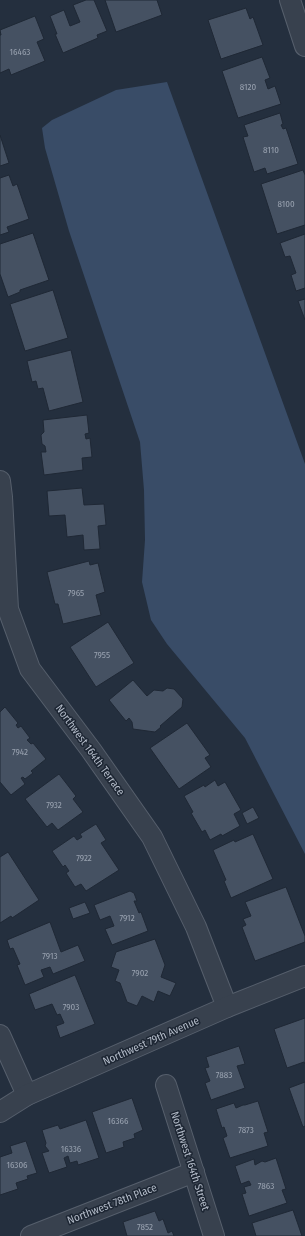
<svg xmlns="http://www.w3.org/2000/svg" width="305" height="1236" font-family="'Fira Sans Condensed',sans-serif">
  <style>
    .water { fill: #394c67 }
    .building { fill: #455162; stroke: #1f2835 }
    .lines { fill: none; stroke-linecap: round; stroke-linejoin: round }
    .street-casing { stroke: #565f6c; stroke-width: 22 }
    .street { stroke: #38414e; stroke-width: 20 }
    .labels { text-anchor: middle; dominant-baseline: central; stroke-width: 3; stroke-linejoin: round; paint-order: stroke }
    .number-label { font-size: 9px; fill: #98a1af }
    .street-label { font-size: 11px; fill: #b4bcc9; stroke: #1d2633 }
  </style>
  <rect width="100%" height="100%" fill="#242f3e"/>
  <!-- water -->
  <polygon class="water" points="167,82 305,464 305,854 245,738 167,644 151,620 142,582 145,540 144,490 140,442 69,231 45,148 42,128 52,120 116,90"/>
  <!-- building -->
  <g class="building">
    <polygon points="86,0 94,0 107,31 97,35 98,38 63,53 55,34 57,34 50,16 64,10 70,26 80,22 73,5"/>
    <polygon points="105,0 157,0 162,15 116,32"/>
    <polygon points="246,8 250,19 253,17 263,45 221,59 208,20"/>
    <polygon points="35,16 44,39 37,42 45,61 11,75 9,69 0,73 0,35 1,35 0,30"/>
    <polygon points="262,57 270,78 265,80 268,89 275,86 281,104 238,118 222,71"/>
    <polygon points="280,113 283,124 281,125 283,129 286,128 298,164 267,174 265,168 254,172 243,137 248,136 244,125"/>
    <polygon points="0,135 9,163 0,166"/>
    <polygon points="303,170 305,175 305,225 277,234 261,184"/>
    <polygon points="9,175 13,186 17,184 29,219 7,227 9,232 0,235 0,178"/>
    <polygon points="33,233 49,280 20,290 20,292 8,297 0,274 0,244"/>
    <polygon points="305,234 305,288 296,291 291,275 296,273 290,256 285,257 280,243"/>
    <polygon points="53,290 68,338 25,351 10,304"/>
    <polygon points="305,299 305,320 298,301"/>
    <polygon points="71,350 83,402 49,411 43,388 38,389 36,381 32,382 27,361"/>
    <polygon points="87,415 89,433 85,434 86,439 90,438 92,457 82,458 83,470 44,475 41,452 46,452 45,446 42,444 41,435 44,432 43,420"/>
    <polygon points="82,488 84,505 104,504 106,525 98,526 100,549 84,550 83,535 67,537 65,515 49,516 47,491"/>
    <polygon points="89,561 90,565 98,563 105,592 96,595 101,615 63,624 58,604 55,604 47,572"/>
    <polygon points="108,622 134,663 96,687 70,647"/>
    <polygon points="133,680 147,696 154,690 163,691 167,688 174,689 183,699 182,707 160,726 161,727 155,732 133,729 132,722 129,718 126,721 109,700"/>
    <polygon points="5,707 18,723 16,725 18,728 21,726 30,738 27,740 31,744 33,743 46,759 31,771 33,773 25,779 23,777 21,778 25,784 11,795 0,782 0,712"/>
    <polygon points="187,723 210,755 205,758 211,767 179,789 150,748"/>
    <polygon points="59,774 76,796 73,799 83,812 58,830 52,823 47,827 25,799"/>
    <polygon points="215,780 218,786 225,782 241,810 234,814 240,826 222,836 221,834 210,840 205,830 202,832 191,813 193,812 184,796 204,785 205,787"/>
    <polygon points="253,807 259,818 247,824 242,813"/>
    <polygon points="96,824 106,840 101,843 119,870 86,891 81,884 75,887 66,873 69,871 65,865 63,867 52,851 74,836 77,840 82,837 80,834"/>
    <polygon points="253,834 273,879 231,898 224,881 226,880 213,850 234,840 235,842"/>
    <polygon points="8,852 39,900 12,918 11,916 0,923 0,857"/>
    <polygon points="286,887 305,936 305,942 255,961 242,927 246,925 243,919 251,916 245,902"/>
    <polygon points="130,891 134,893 137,901 134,901 139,913 141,912 148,931 112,945 105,929 114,926 110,916 100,920 94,905"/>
    <polygon points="85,902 90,913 73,919 69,908"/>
    <polygon points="50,922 61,952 78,945 85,961 53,974 50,967 41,970 44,977 25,985 17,965 20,964 13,948 10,949 7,940"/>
    <polygon points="155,939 165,965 161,977 176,983 170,996 158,991 154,1002 142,996 137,1006 127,1002 120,983 115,981 119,970 111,967 116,952"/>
    <polygon points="75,975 95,1024 60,1038 56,1026 64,1023 60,1014 57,1015 52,1004 35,1010 29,994"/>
    <polygon points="305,1018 305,1064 304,1062 287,1068 274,1029"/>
    <polygon points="239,1046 245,1064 237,1066 245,1088 211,1100 205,1083 210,1081 205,1068 209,1067 206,1057"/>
    <polygon points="305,1082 305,1126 303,1127 289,1088"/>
    <polygon points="132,1098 143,1130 134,1134 135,1138 123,1142 124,1147 106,1153 92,1112"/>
    <polygon points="258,1101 268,1132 264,1133 268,1146 230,1158 223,1138 227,1136 224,1127 222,1128 216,1109 234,1103 236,1108 243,1105 245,1105"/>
    <polygon points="86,1120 99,1158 78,1165 77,1161 70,1163 68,1156 64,1158 67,1167 49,1173 42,1153 49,1151 45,1146 46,1143 42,1130 58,1125 60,1129"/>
    <polygon points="26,1141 37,1173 27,1176 28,1179 16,1183 18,1189 0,1195 0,1157 12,1153 10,1146"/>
    <polygon points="276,1158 286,1189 282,1190 287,1203 249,1216 242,1194 246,1193 244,1187 251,1185 249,1181 241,1184 235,1166 254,1159 255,1165 262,1161 265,1162"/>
    <polygon points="293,1210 302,1236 256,1236 252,1223"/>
    <polygon points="155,1211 159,1221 163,1219 168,1233 172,1231 174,1236 127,1236 123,1222"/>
  </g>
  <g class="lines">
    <defs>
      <g id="street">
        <polyline points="290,0 305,46"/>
        <polyline points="0,481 2,497 8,609 30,669 91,750 152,837 196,927 227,1007"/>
        <polyline points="0,1035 27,1095"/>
        <polyline points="166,1085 214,1236"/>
        <polyline points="0,1112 27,1095 227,1007 305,976"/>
        <polyline points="31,1236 194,1172"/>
      </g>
    </defs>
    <!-- street casing -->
    <use href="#street" class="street-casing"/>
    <!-- street -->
    <use href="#street" class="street"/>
  </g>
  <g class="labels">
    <!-- number labels -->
    <g class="number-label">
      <text x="20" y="52">16463</text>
      <text x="248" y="87">8120</text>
      <text x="271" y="150">8110</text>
      <text x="286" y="204">8100</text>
      <text x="76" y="593">7965</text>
      <text x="102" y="655">7955</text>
      <text x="20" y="752">7942</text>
      <text x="54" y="805">7932</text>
      <text x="84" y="858">7922</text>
      <text x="127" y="918">7912</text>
      <text x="50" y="956">7913</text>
      <text x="140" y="973">7902</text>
      <text x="71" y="1007">7903</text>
      <text x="224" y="1075">7883</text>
      <text x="118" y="1121">16366</text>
      <text x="246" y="1130">7873</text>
      <text x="71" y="1149">16336</text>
      <text x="17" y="1165">16306</text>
      <text x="266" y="1186">7863</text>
      <text x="145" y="1227">7852</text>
    </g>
    <!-- street labels -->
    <g class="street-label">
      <text transform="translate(90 750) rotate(54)">Northwest 164th Terrace</text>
      <text transform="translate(151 1041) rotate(-24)">Northwest 79th Avenue</text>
      <text transform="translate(190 1161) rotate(72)">Northwest 164th Street</text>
      <text transform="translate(112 1204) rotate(-21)">Northwest 78th Place</text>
    </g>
  </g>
</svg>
